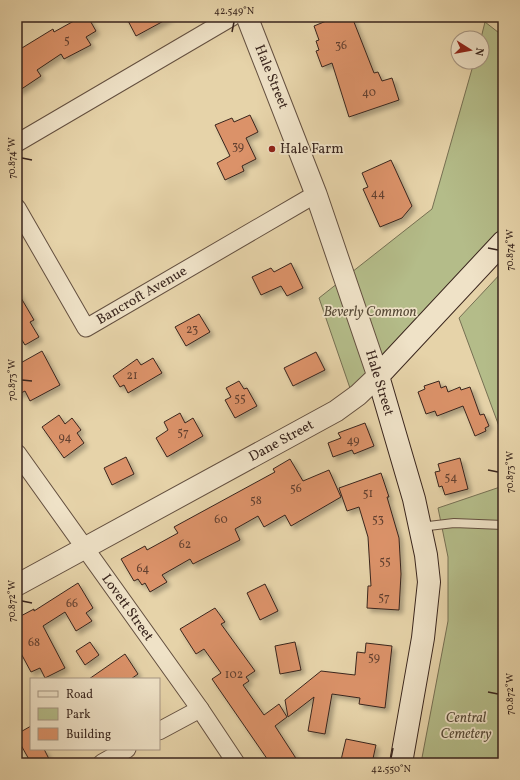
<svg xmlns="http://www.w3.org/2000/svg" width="520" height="780" font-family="Vollkorn,serif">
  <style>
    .green { fill: #b4bc89; stroke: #767053 }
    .building { fill: #db9269; stroke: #39251d; filter: url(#shadow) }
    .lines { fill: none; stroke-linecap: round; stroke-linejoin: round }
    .service-casing { stroke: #645040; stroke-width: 10 }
    .minor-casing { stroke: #645040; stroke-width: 19 }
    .tertiary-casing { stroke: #645040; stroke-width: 23 }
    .secondary-casing { stroke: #39251d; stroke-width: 24 }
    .service { stroke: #efe2c7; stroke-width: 8 }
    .minor { stroke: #efe2c7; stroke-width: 17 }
    .tertiary { stroke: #efe2c7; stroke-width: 21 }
    .secondary { stroke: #efe2c7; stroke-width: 22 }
    .ticks { fill: none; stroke: #39251d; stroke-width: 1.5 }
    .poi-dot { fill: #8f2418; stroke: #efe2c7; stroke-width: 1.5 }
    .labels { text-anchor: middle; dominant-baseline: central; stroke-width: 3.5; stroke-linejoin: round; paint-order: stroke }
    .number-label { font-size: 12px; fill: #624030 }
    .street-label { font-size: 14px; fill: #39251d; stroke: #efe2c7 }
    .poi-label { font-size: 14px; fill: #39251d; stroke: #efe2c7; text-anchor: start }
    .park-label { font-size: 14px; font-style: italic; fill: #584b38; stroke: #efe2c7 }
    .neatline { fill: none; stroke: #39251d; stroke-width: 1.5 }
    .ticks-label { font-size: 10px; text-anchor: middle; fill: #39251d }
  </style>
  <defs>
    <filter id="shadow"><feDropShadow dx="3.5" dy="3.5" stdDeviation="2" flood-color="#0004"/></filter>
  </defs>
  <rect width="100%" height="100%" fill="#e6d3a9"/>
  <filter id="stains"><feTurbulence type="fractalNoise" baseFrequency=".005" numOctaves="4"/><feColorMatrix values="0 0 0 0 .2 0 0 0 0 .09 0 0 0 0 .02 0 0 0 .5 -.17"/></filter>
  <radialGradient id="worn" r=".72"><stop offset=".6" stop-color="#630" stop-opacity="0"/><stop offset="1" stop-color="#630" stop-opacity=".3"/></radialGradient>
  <!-- green -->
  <g class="green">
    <polygon points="485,22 503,36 503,245 351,391 319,298 432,209 474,62 482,62 481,38"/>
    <polygon points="503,271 503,437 459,318"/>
    <polygon points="503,486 503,763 421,763 448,621 448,557 438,508"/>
  </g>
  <!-- building -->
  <g class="building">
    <polygon points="81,17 88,17 96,31 86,37 91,45 64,59 61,54 37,70 41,76 17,92 17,51 53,29 54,32"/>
    <polygon points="126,17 171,17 136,36"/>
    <polygon points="336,17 352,17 374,73 378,72 382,81 392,78 399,100 349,117 332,63 322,67 316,51 319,50 316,41 319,40 314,26"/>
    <polygon points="250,115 258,132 246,138 256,159 242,166 244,171 225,180 217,163 230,156 215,125 232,118 234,122"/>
    <polygon points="391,160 412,206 402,218 380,227 363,189 368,187 362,173"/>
    <polygon points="291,263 303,288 287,296 281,286 261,295 252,277 271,268 274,272"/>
    <polygon points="17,291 34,320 30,322 39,337 25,345 17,332"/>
    <polygon points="199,314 210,332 186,346 175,327"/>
    <polygon points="42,351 60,385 30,401 25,391 17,395 17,365"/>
    <polygon points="316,352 325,370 293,386 284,368"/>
    <polygon points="153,358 162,373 128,393 124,385 120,387 113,376 137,359 141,365"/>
    <polygon points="239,381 244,389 247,388 257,406 235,418 225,400 231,397 226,388"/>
    <polygon points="439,381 441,388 446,386 448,392 460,387 461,390 470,387 480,415 484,414 489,426 485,428 486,431 475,436 463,406 437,416 435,411 426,414 418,392 425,389 424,386"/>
    <polygon points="180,413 185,423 193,418 203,436 167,457 156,438 168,430 164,422"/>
    <polygon points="59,415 65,424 72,418 81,430 77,433 84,443 64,458 42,427"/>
    <polygon points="365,423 374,446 354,454 352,450 333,457 328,443 341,438 338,433"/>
    <polygon points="126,457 134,474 112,485 104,468"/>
    <polygon points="460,458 468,489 445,495 442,486 439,487 435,472 440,471 438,464"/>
    <polygon points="290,459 303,481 329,470 341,497 291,526 285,515 264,527 258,516 235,529 240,540 193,564 190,559 162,575 167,582 150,592 145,583 142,585 138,579 134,581 121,559 145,546 147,550 178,533 174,527 275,472 273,469"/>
    <polygon points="381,473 389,497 387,497 399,538 401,574 399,610 367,608 368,586 371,586 368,537 359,507 347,511 339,488"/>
    <polygon points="78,583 93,608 86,613 92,621 76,631 65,612 43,626 65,668 45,678 40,668 31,672 17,646 17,618 34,609 34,611"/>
    <polygon points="265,584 278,611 260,620 247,593"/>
    <polygon points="215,608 225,622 221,624 255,671 246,677 249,681 243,685 264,715 279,704 287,717 275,726 299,763 270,763 212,679 221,673 204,649 196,654 180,629"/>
    <polygon points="90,642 99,655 85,665 76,651"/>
    <polygon points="295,642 301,670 280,674 275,646"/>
    <polygon points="366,643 392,646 385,708 359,704 360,698 332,694 325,734 308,731 314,697 288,717 285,700 321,671 355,675 357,652 365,653"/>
    <polygon points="125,654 138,674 131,679 89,679"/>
    <polygon points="31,726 31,749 44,749 51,763 31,763 17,738 17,734"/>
    <polygon points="346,739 376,745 372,763 357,763 341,760"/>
  </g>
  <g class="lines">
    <defs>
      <polyline id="service" points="420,527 454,523 503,525"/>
      <g id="minor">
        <polyline points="17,143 232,17"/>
        <path id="s1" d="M17,208L86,328L316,194"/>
        <path id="s2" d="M17,453L200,709L236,763"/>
        <polyline points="159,731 200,709"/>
        <polyline points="102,763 127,749"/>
      </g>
      <g id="tertiary">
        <path id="s3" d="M17,585L336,411L358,395L378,376L316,194L247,17"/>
      </g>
      <polyline id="secondary" points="401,763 423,638 429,582 426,555 414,499 378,376 503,242"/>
    </defs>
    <!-- service casing -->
    <use href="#service" class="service-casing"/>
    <!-- minor casing -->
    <use href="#minor" class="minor-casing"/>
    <!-- tertiary casing -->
    <use href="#tertiary" class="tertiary-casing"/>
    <!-- secondary casing -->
    <use href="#secondary" class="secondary-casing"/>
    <!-- service -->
    <use href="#service" class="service"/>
    <!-- minor -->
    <use href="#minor" class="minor"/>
    <!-- tertiary -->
    <use href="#tertiary" class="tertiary"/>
    <!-- secondary -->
    <use href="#secondary" class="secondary"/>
  </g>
  <!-- ticks -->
  <path class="ticks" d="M232,32L234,22M22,158L32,160M488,248L498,250M22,380L32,381M488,470L498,472M22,601L32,603M488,692L498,694M391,758L393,748"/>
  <!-- markers -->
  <circle class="poi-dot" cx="272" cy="149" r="4"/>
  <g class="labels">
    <!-- number labels -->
    <g class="number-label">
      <text x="67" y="41">5</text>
      <text x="341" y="46">36</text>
      <text x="369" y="93">40</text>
      <text x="238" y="147">39</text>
      <text x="378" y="194">44</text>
      <text x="192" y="330">23</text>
      <text x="132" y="376">21</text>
      <text x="240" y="399">55</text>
      <text x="183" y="433">57</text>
      <text x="65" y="438">94</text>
      <text x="353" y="441">49</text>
      <text x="451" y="478">54</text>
      <text x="296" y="489">56</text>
      <text x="368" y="494">51</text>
      <text x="256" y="501">58</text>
      <text x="221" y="520">60</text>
      <text x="378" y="520">53</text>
      <text x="185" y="545">62</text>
      <text x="385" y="562">55</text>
      <text x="143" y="569">64</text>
      <text x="384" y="598">57</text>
      <text x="72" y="604">66</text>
      <text x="34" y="643">68</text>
      <text x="374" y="658">59</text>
      <text x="234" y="675">102</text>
    </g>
    <!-- street labels -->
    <g class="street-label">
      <text transform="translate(271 77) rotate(68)">Hale Street</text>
      <text stroke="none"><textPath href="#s1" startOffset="203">Bancroft Avenue</textPath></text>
      <text transform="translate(379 383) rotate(73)">Hale Street</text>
      <text stroke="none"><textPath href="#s3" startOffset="301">Dane Street</textPath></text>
      <text stroke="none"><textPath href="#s2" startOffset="190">Lovett Street</textPath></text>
    </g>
    <!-- poi labels -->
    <g class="poi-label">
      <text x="280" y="149">Hale Farm</text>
    </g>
    <!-- park labels -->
    <g class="park-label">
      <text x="370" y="312">Beverly Common</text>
      <text x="466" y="718">Central<tspan x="466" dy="16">Cemetery</tspan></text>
    </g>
  </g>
  <!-- margin -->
  <rect width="520" height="780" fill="none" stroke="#e6d3a9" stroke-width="44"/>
  <!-- legend -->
  <rect x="30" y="678" width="130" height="72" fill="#efe2c7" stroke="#a69683"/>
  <rect x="38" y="691" width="20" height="6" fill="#efe2c7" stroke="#a69683"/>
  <text x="66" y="698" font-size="12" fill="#39251d">Road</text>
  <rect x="38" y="708" width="20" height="12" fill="#b4bc89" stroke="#a69683"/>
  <text x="66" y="718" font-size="12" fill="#39251d">Park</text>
  <rect x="38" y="728" width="20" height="12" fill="#db9269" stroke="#a69683"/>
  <text x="66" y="738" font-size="12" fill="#39251d">Building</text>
  <!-- north arrow -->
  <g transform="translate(470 50) rotate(101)"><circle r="19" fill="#efe2c7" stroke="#a69683"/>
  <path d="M0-3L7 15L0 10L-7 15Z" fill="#8f2418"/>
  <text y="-6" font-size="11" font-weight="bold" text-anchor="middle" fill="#39251d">N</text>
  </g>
  <rect x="22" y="22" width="476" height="736" class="neatline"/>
  <g class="ticks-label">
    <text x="234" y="14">42.549°N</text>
    <text transform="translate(11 158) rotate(-90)" y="4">70.874°W</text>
    <text transform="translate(509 250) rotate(-90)" y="4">70.874°W</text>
    <text transform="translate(11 380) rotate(-90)" y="4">70.873°W</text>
    <text transform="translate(509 472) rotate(-90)" y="4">70.873°W</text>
    <text transform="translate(11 601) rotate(-90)" y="4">70.872°W</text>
    <text transform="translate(509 694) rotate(-90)" y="4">70.872°W</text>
    <text x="391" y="772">42.550°N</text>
  </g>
  <rect width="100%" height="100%" filter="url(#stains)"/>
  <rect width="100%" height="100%" fill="url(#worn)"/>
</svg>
